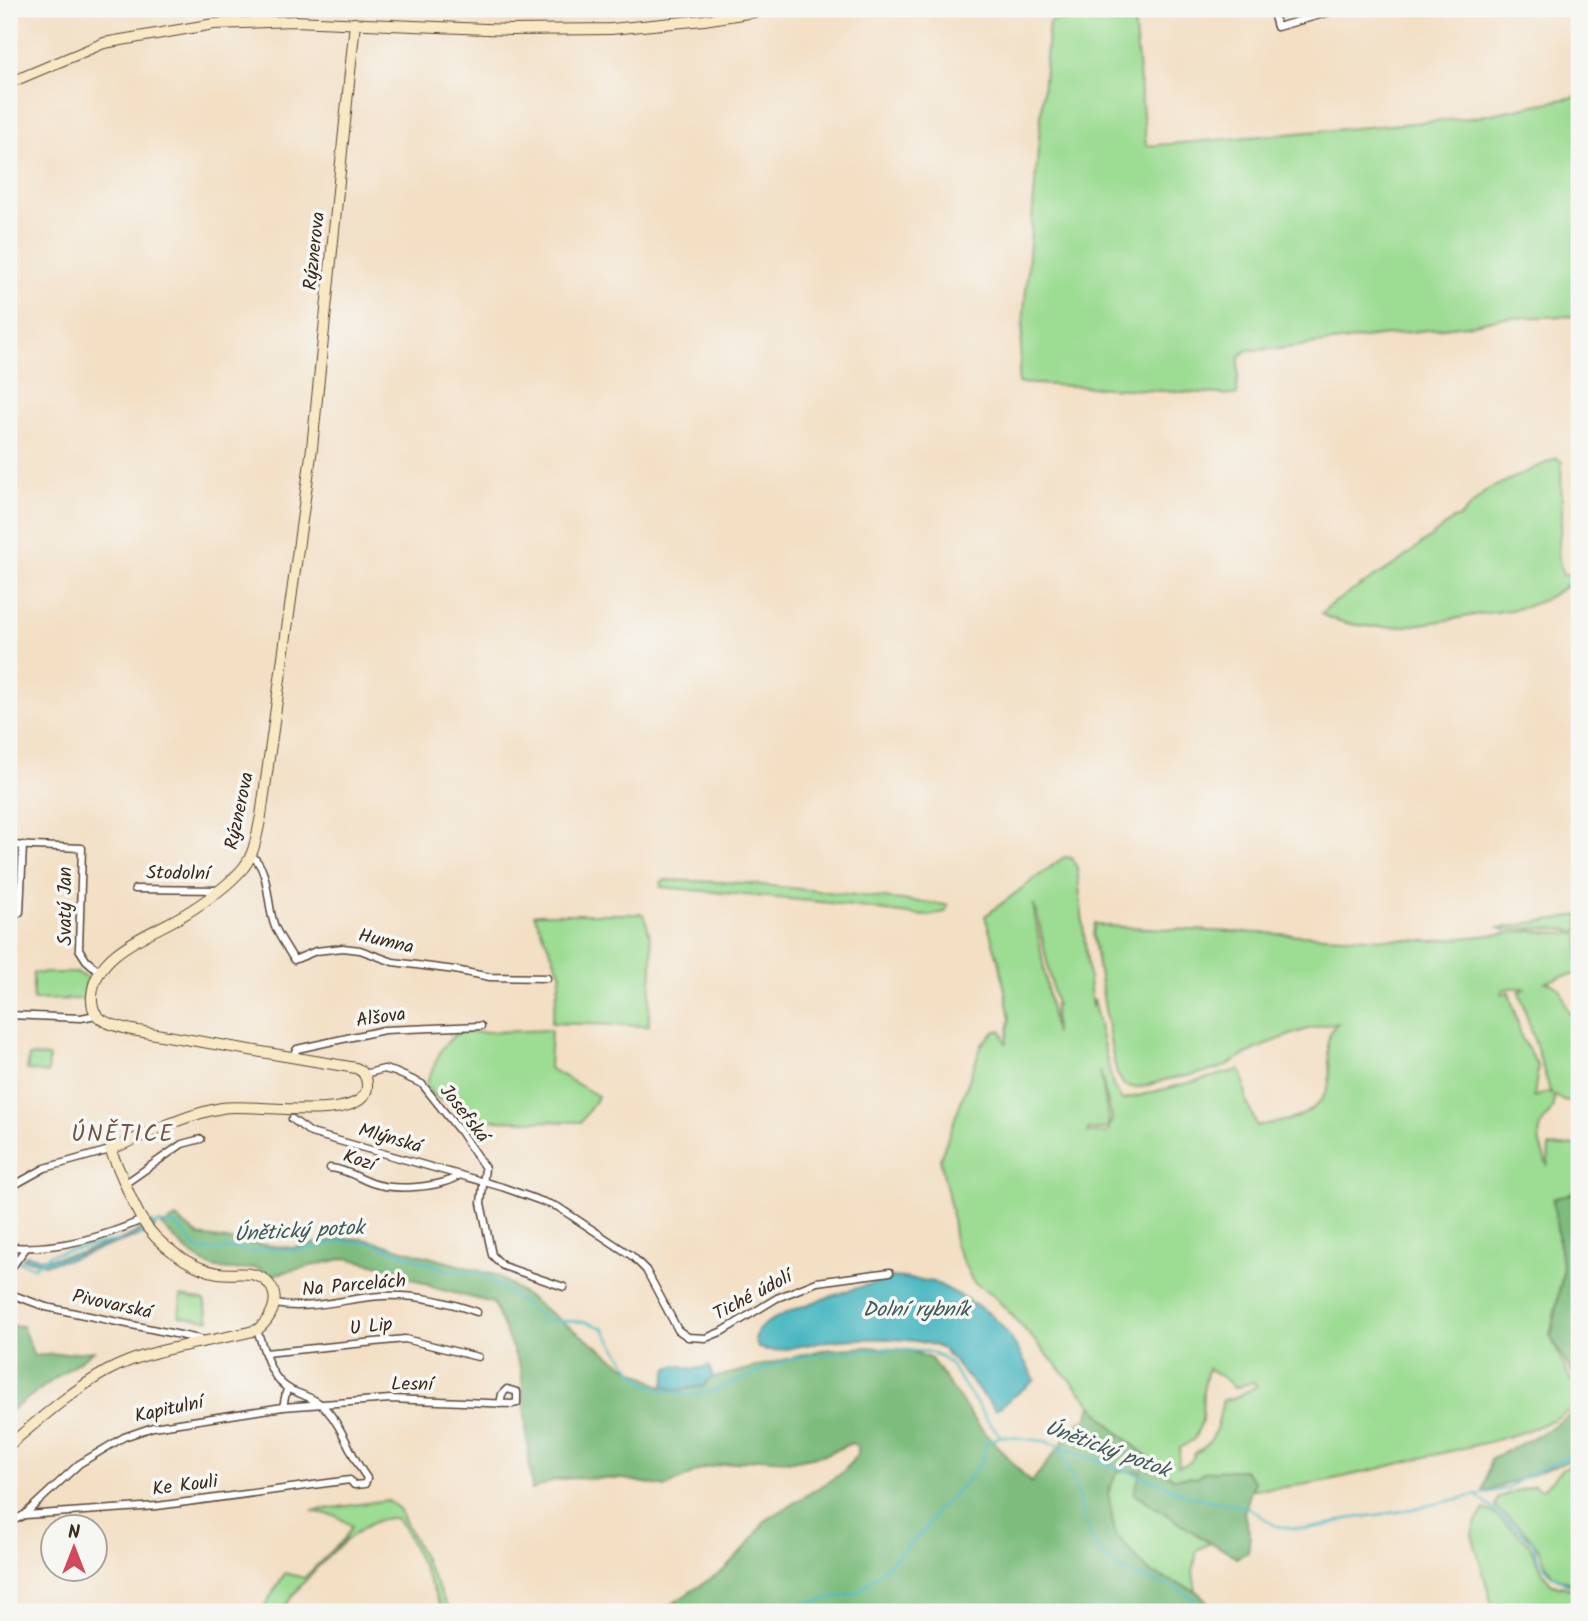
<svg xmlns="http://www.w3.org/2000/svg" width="1588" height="1621" font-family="Kalam,sans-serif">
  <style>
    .green { fill: #9cdc93; stroke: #6c8358; stroke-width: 2; fill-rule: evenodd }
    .forest { fill: #7dbc7d; stroke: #5c734e; stroke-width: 2 }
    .water { fill: #49b7c1; stroke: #427070; stroke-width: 2 }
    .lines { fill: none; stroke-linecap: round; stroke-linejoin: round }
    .stream { stroke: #49b7c1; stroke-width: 2.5 }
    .street-casing { stroke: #574537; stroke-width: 9 }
    .secondary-casing { stroke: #574537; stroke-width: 12 }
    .street { stroke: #fff; stroke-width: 6 }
    .secondary { stroke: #f8e8c3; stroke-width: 10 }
    .labels { text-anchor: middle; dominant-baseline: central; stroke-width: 7; stroke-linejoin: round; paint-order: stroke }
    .street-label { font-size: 19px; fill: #3b2a1e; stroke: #f6f6f2 }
    .water-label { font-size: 21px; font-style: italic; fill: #405b57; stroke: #f6f6f2 }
    .quarter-label { font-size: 23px; letter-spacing: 2px; fill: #745547; stroke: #f6f6f2 }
  </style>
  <rect width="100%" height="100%" fill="#f6f6f2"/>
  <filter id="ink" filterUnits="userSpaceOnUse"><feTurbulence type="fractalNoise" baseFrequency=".0143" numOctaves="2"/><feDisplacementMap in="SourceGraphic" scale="14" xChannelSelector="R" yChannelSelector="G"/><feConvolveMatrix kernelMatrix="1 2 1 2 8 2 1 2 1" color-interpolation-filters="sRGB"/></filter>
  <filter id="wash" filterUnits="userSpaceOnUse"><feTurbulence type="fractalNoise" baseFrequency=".00686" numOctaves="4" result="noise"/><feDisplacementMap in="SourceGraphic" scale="28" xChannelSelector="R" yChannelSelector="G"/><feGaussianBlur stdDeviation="1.57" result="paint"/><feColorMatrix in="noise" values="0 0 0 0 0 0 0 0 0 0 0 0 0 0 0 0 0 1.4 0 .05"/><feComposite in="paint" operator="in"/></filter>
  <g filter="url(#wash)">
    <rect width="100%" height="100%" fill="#f3dfc4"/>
    <!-- green -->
    <g class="green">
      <polygon points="1133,9 1146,146 1471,118 1579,96 1579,316 1501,318 1474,324 1277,349 1247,350 1239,357 1237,395 1018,383 1049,22"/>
      <path d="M1557,458L1562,462C1560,477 1562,492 1562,507C1563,530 1553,552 1563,575L1571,574L1579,568V577C1563,588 1547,600 1528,606C1511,611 1492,612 1475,615C1427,624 1367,637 1321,614L1330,605L1397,563L1455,518H1459L1487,490Z"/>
      <path d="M1064,857L1072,858L1077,868L1092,1008L1093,999L1113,1086L1122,1100L1239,1070L1243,1076L1247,1103L1257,1126C1270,1123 1288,1122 1300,1116C1357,1088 1309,1046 1338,1023C1307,1026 1274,1041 1246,1054C1238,1058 1231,1064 1223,1067C1204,1075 1185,1075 1165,1080C1151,1083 1139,1091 1124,1085L1117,1074L1113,1058L1093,934L1095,923L1103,926L1432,941L1531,931L1579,934V974L1563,976L1546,982C1574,989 1555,1008 1579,1020V1099L1567,1101L1554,1096C1553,1116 1546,1112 1541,1127C1536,1140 1543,1154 1548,1166L1549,1147L1579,1145V1191L1553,1199L1563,1272L1550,1335L1567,1373L1579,1395V1404C1540,1434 1470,1446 1422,1458C1367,1471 1311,1488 1253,1489L1254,1481L1244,1470L1206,1471L1197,1477L1173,1478L1113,1428L1010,1313L992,1294L973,1282L955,1245L951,1208L940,1159L982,1044L994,1032L1001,1030L1006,1044L1010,1019L1001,969L985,916ZM1033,904L1037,913L1056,1005H1054L1055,1035ZM1510,988H1526L1519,991L1551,1094L1547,1092L1534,1097L1538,1066L1522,1039L1509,992L1501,994L1502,990ZM1100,1070L1112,1120L1107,1133H1088V1129H1105L1109,1123ZM1208,1368C1217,1375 1227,1378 1234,1388L1253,1382L1257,1386L1234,1398L1223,1400C1218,1422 1217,1443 1195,1453C1192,1463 1187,1465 1178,1466L1180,1448L1194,1439L1202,1421L1203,1391Z"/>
      <polygon points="666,880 744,883 948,905 945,912 929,916 915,915 830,903 661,887 662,881"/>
      <path d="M534,914H643C661,958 647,982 649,1026L551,1023L561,974Z"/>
      <polygon points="1579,915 1579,931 1545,928 1505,930 1500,928"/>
      <polygon points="33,973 77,973 87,978 84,999 33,1000"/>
      <polygon points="551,1030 549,1068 598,1096 581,1122 489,1120 439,1099 430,1092 426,1084 442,1048 456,1033"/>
      <polygon points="29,1056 49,1057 48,1073 27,1070"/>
      <polygon points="181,1296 204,1300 209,1320 179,1316"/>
      <path d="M1569,1466L1573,1467L1574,1483L1579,1486V1584C1541,1580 1552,1565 1533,1541C1523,1527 1508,1518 1495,1507L1498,1498C1508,1492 1523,1491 1534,1485L1539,1489H1543L1563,1468Z"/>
      <polygon points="1117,1471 1141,1472 1135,1493 1210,1543 1197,1550 1193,1572 1196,1591 1149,1572 1115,1534 1108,1493"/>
      <path d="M387,1500L399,1509L450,1612H444L404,1528L397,1519C365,1509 296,1587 281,1612H261L285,1573L304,1578L344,1539L352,1526L336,1516L312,1511Z"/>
      <polygon points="1484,1509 1492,1512 1529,1543 1544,1575 1552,1584 1571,1589 1579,1595 1579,1612 1494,1612 1472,1534 1475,1524"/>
    </g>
    <!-- forest -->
    <g class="forest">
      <polygon points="1579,1191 1579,1385 1551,1337 1563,1272 1553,1199"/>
      <path d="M176,1218L199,1236L263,1245L293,1248L341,1238L364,1239L498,1276L622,1364L662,1387L678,1390L703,1386L708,1380L713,1378L822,1350L869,1347L909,1350L931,1359L978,1425L1031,1483L1079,1422L1088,1417L1091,1404L1113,1428L1173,1478L1197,1477L1206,1471L1244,1470L1254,1481L1244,1513L1250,1536L1248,1552L1236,1558L1226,1550L1210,1543L1134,1493L1141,1472L1117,1471L1108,1493L1115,1534L1149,1572L1196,1591L1206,1600L1213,1612H660L725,1569L748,1545L765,1521L842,1473L858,1454V1447L852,1443L826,1454L792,1461L762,1458L704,1468L666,1487L624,1479L570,1478L552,1481L532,1490L521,1369L493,1303L435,1288L382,1266L346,1258L272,1275C254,1263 249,1270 230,1270C200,1269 182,1246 162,1226Z"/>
      <polygon points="9,1326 22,1326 34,1356 93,1351 10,1411"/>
      <polygon points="1579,1410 1579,1457 1483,1493 1490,1460 1540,1434"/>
    </g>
    <!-- water -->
    <g class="water">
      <polygon points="151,1222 155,1227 146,1233 74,1258 46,1264 23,1259 26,1255 47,1259 80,1253 128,1237"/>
      <path d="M895,1277L934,1282L967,1299L970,1303C1001,1313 1020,1353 1035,1380L996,1410L944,1350C920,1334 840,1338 811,1344C792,1347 777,1354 758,1348C756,1343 754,1338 757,1332C771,1311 868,1285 895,1277Z"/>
      <polygon points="677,1365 695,1369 709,1366 713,1378 708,1380 704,1386 678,1390 663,1387 668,1368"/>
    </g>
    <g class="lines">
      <!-- stream -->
      <g class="stream">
        <polyline points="152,1226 159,1223 178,1226 197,1249 206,1251 236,1248 251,1252 265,1248 297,1251 342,1241 373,1243 445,1269 483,1275 546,1320 586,1322 603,1328 630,1368 645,1383 663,1391 676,1393 691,1395 715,1390 787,1360 812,1355 887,1349 928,1352 941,1356 950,1364 990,1424 1001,1436 1044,1441 1163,1484 1188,1496 1247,1507 1276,1526 1305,1529 1323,1526 1347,1519 1398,1512 1509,1488 1523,1477 1579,1452"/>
        <polyline points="9,1258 34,1267 51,1254 120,1240"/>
        <path d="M1059,1446C1066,1463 1074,1480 1079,1497C1085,1521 1088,1543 1108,1560C1138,1587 1183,1577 1206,1612"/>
        <polyline points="1477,1496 1533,1542 1537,1556 1549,1573 1566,1584 1579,1586"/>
        <polyline points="793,1612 803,1604 858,1593 927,1528 935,1512 965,1483 982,1460 987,1442 1001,1436"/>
      </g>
    </g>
  </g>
  <g filter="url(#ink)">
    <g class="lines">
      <defs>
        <g id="street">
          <polyline points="1272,9 1277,27 1341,9"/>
          <polyline points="9,845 82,848 79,949 86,960 101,973"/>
          <path d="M251,855C271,870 266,905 275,927C280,938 288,949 294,960L316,951L343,948L360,950L393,962L455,970L490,977L547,978"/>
          <polyline points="135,889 220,890"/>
          <polyline points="9,920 20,912 23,845"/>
          <polyline points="9,1015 81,1018 96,1015"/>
          <polyline points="291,1058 297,1049 384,1030 481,1026"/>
          <polyline points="364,1074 384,1069 395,1072 422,1084 461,1133 485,1168 481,1203 492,1255 503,1266 564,1287"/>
          <polyline points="292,1119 311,1133 502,1187 558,1207 632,1256 646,1270 678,1330 688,1337 706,1338 723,1331 777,1298 817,1282 890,1272"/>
          <path d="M330,1168C346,1169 358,1178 372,1183C395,1191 440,1188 460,1175"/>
          <polyline points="126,1183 182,1144 201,1139"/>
          <polyline points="9,1188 45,1168 110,1150"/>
          <path d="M9,1247C54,1250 101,1238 142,1220"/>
          <polyline points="9,1271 26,1248"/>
          <polyline points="9,1296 16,1296 46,1307 204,1340"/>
          <path d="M275,1304C310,1311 346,1298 382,1296C415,1294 446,1301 477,1312"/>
          <polyline points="265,1353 405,1339 478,1357"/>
          <polyline points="283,1407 287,1388"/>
          <path d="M25,1515L157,1506L350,1480L354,1485L365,1484L367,1478C350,1456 344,1428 325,1408C317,1399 302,1395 291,1390C269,1379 265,1351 257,1330"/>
          <polyline points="9,1523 24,1515 79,1464 124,1437 153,1427 283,1407 390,1399 512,1404 517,1403 517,1392 507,1389 502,1394 500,1404"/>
        </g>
        <g id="secondary">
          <polyline points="9,83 104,43 214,24 294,21 510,30 611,29 704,20 773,9"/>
          <path d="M9,1445C40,1419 71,1391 107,1371C152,1347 208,1343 257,1330C270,1320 282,1300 269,1284C255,1268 237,1276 218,1273C190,1268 156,1244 141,1218C129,1197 121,1172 110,1150C147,1134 183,1115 222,1108C248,1102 369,1126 367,1085C367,1077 363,1071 356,1068L132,1030C112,1025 90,1022 92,996C95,949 157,933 190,911C209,899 230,884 244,867C255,853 257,833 261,816L312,448L355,23"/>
        </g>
      </defs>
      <!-- street casing -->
      <use href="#street" class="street-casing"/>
      <!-- secondary casing -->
      <use href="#secondary" class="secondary-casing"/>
      <!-- street -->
      <use href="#street" class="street"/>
      <!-- secondary -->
      <use href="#secondary" class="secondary"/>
    </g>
  </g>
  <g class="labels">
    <!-- street labels -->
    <g class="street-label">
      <text transform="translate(315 251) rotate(-84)">Rýznerova</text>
      <text transform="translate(240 811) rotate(-78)">Rýznerova</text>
      <text transform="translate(178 874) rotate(1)">Stodolní</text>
      <text transform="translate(66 906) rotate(-90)">Svatý Jan</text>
      <text transform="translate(386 942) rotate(13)">Humna</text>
      <text transform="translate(381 1018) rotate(-8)">Alšova</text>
      <text transform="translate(464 1114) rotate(52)">Josefská</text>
      <text transform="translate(390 1139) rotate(16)">Mlýnská</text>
      <text transform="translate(359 1161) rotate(19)">Kozí</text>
      <text transform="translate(354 1286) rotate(-5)">Na Parcelách</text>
      <text transform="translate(753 1296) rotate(-28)">Tiché údolí</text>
      <text transform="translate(112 1305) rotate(12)">Pivovarská</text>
      <text transform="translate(371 1327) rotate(-6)">U Lip</text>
      <text transform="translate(412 1385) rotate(1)">Lesní</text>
      <text transform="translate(169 1410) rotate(-12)">Kapitulní</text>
      <text transform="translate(185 1486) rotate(-7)">Ke Kouli</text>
    </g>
    <!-- water labels -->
    <g class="water-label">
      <text transform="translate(299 1232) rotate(-3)">Únětický potok</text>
      <text x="916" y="1310">Dolní rybník</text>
      <text transform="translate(1107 1450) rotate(20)">Únětický potok</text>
    </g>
    <!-- quarter labels -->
    <g class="quarter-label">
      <text x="123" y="1135">ÚNĚTICE</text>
    </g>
  </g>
  <!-- margin -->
  <rect width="1588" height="1621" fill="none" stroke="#f6f6f2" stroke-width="35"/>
  <!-- north arrow -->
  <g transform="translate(74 1548)"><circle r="33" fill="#f6f6f2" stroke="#aba49d" stroke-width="2"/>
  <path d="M0-5L12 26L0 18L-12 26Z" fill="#d1495b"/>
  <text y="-10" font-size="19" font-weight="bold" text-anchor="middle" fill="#3b2a1e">N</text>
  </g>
</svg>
